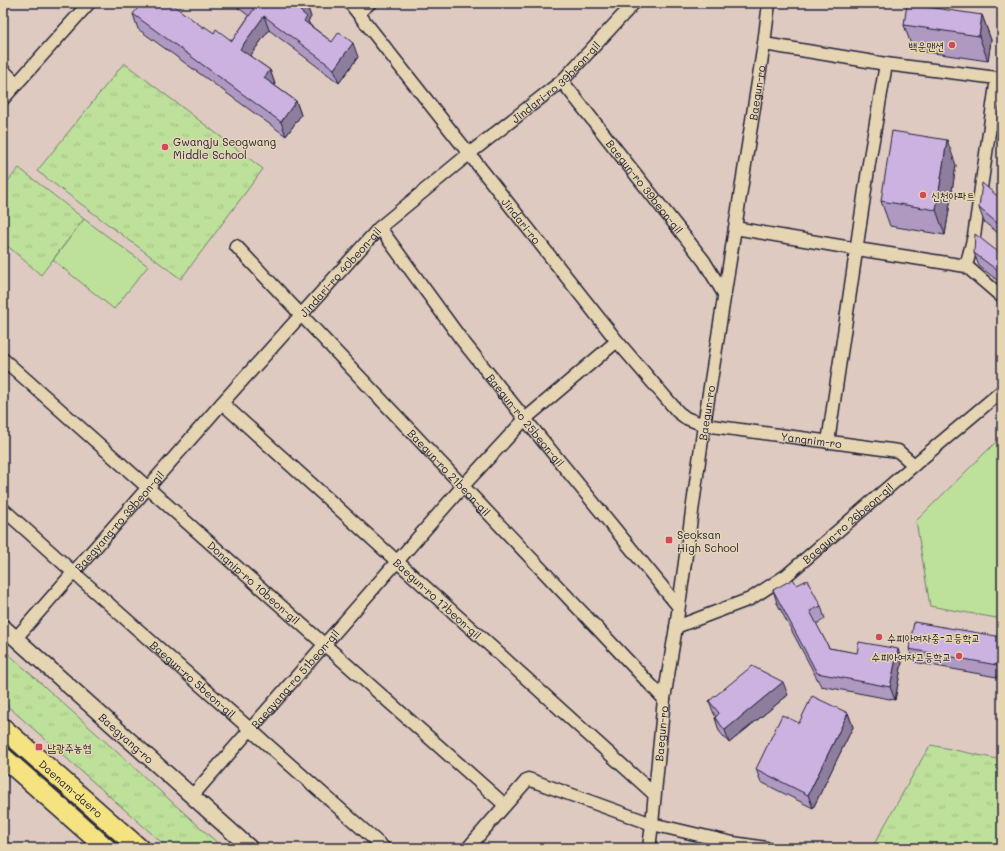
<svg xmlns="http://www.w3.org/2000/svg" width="1005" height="851" font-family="Mali,'Poor Story',sans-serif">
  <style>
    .park { fill: url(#park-tufts); stroke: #70816a }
    .pitch { fill: #bde09a; stroke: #70816a }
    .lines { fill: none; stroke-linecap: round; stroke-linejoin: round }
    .minor-casing { stroke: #22223b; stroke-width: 15 }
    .tertiary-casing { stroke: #22223b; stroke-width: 18 }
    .primary-casing { stroke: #22223b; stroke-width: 22 }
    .minor { stroke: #e6d5b2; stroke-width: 12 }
    .tertiary { stroke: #e6d5b2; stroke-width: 15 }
    .primary { stroke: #f5e382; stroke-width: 19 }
    .wall { fill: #af99c1; stroke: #22223b }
    .shaded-wall { fill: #8f7d9d; stroke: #22223b }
    .building { fill: #ccb2e0; stroke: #22223b }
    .poi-dot { fill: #d1495b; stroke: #e6d5b2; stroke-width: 1.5 }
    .labels { text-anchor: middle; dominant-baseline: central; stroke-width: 3; stroke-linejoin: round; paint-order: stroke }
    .poi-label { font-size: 11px; fill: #22223b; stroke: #e6d5b2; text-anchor: start }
    .street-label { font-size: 11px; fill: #22223b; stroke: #e6d5b2 }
  </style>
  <defs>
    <pattern id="park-tufts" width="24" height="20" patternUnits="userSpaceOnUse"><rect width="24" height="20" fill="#bde09a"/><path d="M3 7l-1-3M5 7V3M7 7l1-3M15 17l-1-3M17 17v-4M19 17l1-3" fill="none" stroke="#a2c086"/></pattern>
  </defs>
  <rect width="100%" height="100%" fill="#decac0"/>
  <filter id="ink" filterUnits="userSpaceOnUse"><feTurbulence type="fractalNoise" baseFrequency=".025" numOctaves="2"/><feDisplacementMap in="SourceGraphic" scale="8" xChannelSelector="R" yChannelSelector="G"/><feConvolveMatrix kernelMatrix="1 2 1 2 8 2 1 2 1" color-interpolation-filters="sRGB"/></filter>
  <g filter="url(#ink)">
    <!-- park -->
    <g class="park">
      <polygon points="124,63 263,169 181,279 37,171"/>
      <polygon points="19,168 84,219 41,275 3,242 3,187"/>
      <polygon points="3,649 223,848 168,848 3,702"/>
      <polygon points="931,745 1002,760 1002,848 872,848 923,757"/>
    </g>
    <!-- pitch -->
    <g class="pitch">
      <polygon points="84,219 148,266 114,309 53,260"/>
      <polygon points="1002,436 1002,619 930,606 916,521"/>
    </g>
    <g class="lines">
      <defs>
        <g id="minor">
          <path id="s1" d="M350,3L617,341L678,412L686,418L704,425L898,451L914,465"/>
          <polyline points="358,13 370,3"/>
          <polyline points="764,44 886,64 997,78 974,236 966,266"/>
          <polyline points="3,70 17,84"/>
          <path id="s2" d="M562,81L704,261L724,294"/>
          <polyline points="3,99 89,3"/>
          <path id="s3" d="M380,228L461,339L525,419L678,606"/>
          <polyline points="735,228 857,249 966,266 1002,297"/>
          <path id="s4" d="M236,246L664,699"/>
          <path id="s5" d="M3,359L505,805"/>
          <path id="s6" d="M222,403L654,794"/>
          <polyline points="828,442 869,163 886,64"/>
          <path id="s7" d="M3,509L74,573L384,848"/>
          <path id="s8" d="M676,627L750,599L787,575L914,465L1002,391"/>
          <path id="s9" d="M16,638L222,403L379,228L470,153L562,81L634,3"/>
          <path id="s10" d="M192,796L463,486L525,419L617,341"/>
          <polyline points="468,848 528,779 652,824 733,843 766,848"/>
          <path id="s11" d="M649,848L652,824L664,699L676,627L704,425L764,44L769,3"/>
        </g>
        <g id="tertiary">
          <path id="s12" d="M3,627L250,848"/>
        </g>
        <g id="primary">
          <path id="s13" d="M3,728L139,848"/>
          <polyline points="3,757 106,848"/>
        </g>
      </defs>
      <!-- minor casing -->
      <use href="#minor" class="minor-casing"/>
      <!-- tertiary casing -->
      <use href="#tertiary" class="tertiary-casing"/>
      <!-- primary casing -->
      <use href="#primary" class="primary-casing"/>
      <!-- minor -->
      <use href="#minor" class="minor"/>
      <!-- tertiary -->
      <use href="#tertiary" class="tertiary"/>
      <!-- primary -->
      <use href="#primary" class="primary"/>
    </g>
    <!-- wall -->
    <g class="wall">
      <polygon points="232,3 306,3 311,17 308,21 310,25 332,42 358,57 339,83 269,30 250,56 270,70 275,84 274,85 296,101 301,115 286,136 138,29 133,14 204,28 214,33 232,41 249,16"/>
      <polygon points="982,15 991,40 988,61 913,50 904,25"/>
      <polygon points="956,165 945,235 890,226 881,201"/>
      <polygon points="1002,200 1002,236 984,222 979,208"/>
      <polygon points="974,253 1002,255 1002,284 979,266"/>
      <polygon points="797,585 821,606 825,619 816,624 829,648 902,662 895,700 821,686 777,603 773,590"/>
      <polygon points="1002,637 1002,678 914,662 909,649"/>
      <polygon points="788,695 729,743 719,731 715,718 716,717 714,714 709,701"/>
      <polygon points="848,713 853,727 813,808 761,782 756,769 799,723"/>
    </g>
    <!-- shaded-wall -->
    <g class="shaded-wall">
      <polygon points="306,3 311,17 308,21 312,31 309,35 300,11"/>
      <polygon points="982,15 991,40 988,61 979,36"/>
      <polygon points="264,16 269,30 245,63 240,49"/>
      <polygon points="353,43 358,57 339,83 334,69"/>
      <polygon points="270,70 275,84 269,92 264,78"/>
      <polygon points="296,101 301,115 286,136 281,122"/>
      <polygon points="947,140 956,165 945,235 936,210"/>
      <polygon points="898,649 902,662 895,700 890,687"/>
      <polygon points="783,682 788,695 729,743 725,730"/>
      <polygon points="848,713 853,727 813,808 808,795"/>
    </g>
    <!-- building -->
    <g class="building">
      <polygon points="142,3 170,3 204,28 204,26 214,33 216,29 232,41 254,9 246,3 306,3 300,11 307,17 304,21 332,42 339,32 353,43 334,69 264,16 240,49 270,70 264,78 296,101 281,122 133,14"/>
      <polygon points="907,4 982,15 979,36 904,25"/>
      <polygon points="892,131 947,140 936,210 881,201"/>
      <polygon points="982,183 1002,200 1002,227 979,208"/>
      <polygon points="975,234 1002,255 1002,272 1001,273 974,253"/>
      <polygon points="793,579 797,585 807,580 821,606 810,611 829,648 857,653 859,642 898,649 890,687 817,673 773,590"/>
      <polygon points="914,622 1002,637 1002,666 909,649"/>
      <polygon points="752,666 783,682 725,730 715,718 719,713 709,701"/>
      <polygon points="812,696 848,713 808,795 756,769 782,715 799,723"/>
    </g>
  </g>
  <!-- markers -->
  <g class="poi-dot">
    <circle cx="952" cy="45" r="4"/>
    <circle cx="165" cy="147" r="4"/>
    <circle cx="923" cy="195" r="4"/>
    <rect x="665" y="536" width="8" height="8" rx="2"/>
    <circle cx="879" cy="637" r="4"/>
    <circle cx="959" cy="656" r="4"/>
    <rect x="35" y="743" width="8" height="8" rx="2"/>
  </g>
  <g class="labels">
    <!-- poi labels -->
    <g class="poi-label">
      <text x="944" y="45" text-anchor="end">백운맨션</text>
      <text x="173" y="141">Gwangju Seogwang<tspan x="173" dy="13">Middle School</tspan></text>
      <text x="931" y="195">신천아파트</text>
      <text x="677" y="534">Seoksan<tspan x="677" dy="13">High School</tspan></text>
      <text x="887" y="637">수피아여자중-고등학교</text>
      <text x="951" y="656" text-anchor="end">수피아여자고등학교</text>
      <text x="47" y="747">남광주농협</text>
    </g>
    <!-- street labels -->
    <g class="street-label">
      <text stroke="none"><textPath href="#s9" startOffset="777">Jindari-ro 39beon-gil</textPath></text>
      <text stroke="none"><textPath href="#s11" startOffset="763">Baegun-ro</textPath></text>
      <text stroke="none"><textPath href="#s2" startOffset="134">Baegun-ro 39beon-gil</textPath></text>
      <text stroke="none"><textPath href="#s1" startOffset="277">Jindari-ro</textPath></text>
      <text stroke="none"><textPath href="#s9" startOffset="489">Jindari-ro 40beon-gil</textPath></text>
      <text stroke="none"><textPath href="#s11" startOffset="439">Baegun-ro</textPath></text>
      <text stroke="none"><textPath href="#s3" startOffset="241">Baegun-ro 25beon-gil</textPath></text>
      <text stroke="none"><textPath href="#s1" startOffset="662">Yangnim-ro</textPath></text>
      <text stroke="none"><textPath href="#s4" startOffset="311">Baegun-ro 21beon-gil</textPath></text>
      <text stroke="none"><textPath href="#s9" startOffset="156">Baegyang-ro 39beon-gil</textPath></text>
      <text stroke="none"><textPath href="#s8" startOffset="203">Baegun-ro 26beon-gil</textPath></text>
      <text stroke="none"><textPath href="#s5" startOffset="336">Dongnip-ro 10beon-gil</textPath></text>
      <text stroke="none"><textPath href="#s6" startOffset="291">Baegun-ro 17beon-gil</textPath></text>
      <text stroke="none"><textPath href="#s7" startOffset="255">Baegun-ro 5beon-gil</textPath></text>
      <text stroke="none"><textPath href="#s10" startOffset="156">Baegyang-ro 51beon-gil</textPath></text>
      <text stroke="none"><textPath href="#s11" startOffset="115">Baegun-ro</textPath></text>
      <text stroke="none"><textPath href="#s12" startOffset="166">Baegyang-ro</textPath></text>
      <text stroke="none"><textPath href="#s13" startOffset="91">Daenam-daero</textPath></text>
    </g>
  </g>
  <!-- margin -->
  <rect width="1005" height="851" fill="none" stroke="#e6d5b2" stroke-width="16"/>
  <rect x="8" y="8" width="989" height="835" fill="none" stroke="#22223b" stroke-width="1.5" filter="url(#ink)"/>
</svg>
